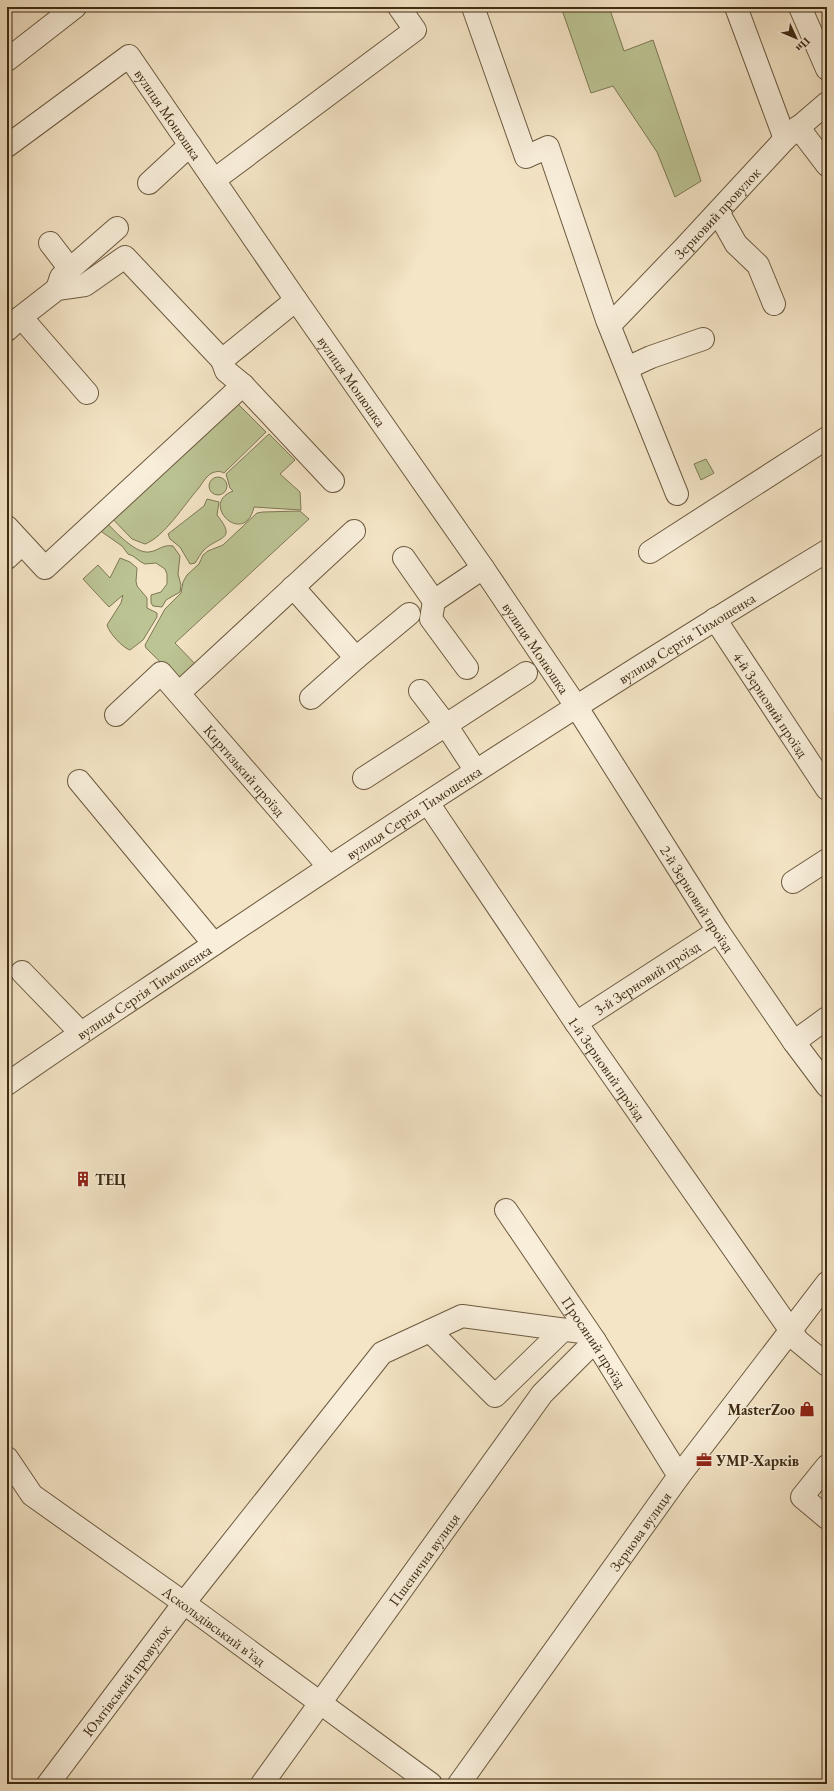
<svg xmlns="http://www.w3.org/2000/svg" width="834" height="1791" font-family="'EB Garamond',serif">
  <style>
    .green { fill: #bcc494; stroke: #7d7854 }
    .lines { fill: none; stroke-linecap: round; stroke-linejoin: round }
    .minor-casing { stroke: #6c5a40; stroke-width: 24 }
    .minor { stroke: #f8eeda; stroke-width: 22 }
    .labels { text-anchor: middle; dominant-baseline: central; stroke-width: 3; stroke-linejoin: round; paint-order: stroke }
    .street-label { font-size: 15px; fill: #3e2b13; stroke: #f8eeda }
    .poi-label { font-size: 15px; font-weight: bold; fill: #3e2b13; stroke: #f8eeda; text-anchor: start }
  </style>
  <rect width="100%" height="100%" fill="#f4e5c6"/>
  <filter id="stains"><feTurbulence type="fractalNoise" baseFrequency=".005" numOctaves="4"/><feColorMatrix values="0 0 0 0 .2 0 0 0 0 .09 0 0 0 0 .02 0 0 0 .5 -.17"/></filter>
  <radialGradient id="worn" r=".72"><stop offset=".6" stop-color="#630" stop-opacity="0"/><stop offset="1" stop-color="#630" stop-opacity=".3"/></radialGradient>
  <!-- green -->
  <g class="green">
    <polygon points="561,7 609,7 624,51 653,40 701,181 675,197 657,152 613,86 591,93"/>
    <path d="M231,397L266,432L224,473C220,471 217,471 212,473C206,476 202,484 198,489C184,505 164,537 145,544L132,539L106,512Z"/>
    <path d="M269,434L295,460L280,474L300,492L301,510L254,507C245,548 198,504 233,491L230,488L226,474Z"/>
    <polygon points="706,459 714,473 701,480 694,464"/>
    <circle cx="218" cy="486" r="9"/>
    <path d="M207,499L219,502L217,515C238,541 218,536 204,550C200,554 198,559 195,563L190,564L180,547L170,539L168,534L204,506Z"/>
    <polygon points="300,511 309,519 175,643 199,668 182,683 146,648 145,645 165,609 181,593 183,582 187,575 199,564 203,555 208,551 223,545 257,513 263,512"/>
    <path d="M101,517C111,527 134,554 149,552C158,551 163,544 173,546L180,556L178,574L181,585L180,592L166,600L162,607L153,606L151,603V595L161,592L167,584V574L165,569L156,563L145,564L141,562L133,556L128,554L122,546L92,525Z"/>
    <path d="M120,558L130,562L137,568L136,581L137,586L147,598V608L157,613V617L143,640L130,650C123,648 109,633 107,625L121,603L123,595L109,607L83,579L98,565L110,578Z"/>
  </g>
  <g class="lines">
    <defs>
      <g id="minor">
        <polyline points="473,7 526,157 548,147 607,320 677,494"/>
        <polyline points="736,7 785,139"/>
        <polyline points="800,7 827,69"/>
        <polyline points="7,60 75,7"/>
        <polyline points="798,127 827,165"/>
        <path id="s1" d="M7,146L129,56L296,300L483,568L576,706L718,931L794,1042L827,1086"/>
        <polyline points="214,180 415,30 399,7"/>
        <polyline points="149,183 190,145"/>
        <polyline points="718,212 736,244 758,265 774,304"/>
        <polyline points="50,243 70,269"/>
        <polyline points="57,289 61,277 117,228"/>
        <polyline points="296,300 222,360 226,371 243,385 333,481"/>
        <polyline points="21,317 87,393"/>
        <path id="s2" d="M610,325L684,248L785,139L827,103"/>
        <polyline points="7,330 21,317 57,289 85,285 125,257 222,360"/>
        <polyline points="627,368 651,357 703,339"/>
        <polyline points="7,527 45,568 243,385"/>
        <polyline points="650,552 827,438"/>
        <polyline points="7,558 22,544"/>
        <polyline points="404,558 434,601 483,568"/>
        <polyline points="293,587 356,658 409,614"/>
        <polyline points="434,601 431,619 467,668"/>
        <path id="s3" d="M715,619L827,789"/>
        <polyline points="179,693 354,531"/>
        <polyline points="311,698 356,658"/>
        <path id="s4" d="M116,715L161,673L329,867"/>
        <polyline points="476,771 446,725 526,673"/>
        <polyline points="364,778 446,725 420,691"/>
        <polyline points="79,781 214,944"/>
        <path id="s5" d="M428,803L576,1023L791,1331L798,1341L827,1365"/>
        <polyline points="793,882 827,860"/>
        <polyline points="22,972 80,1032"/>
        <path id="s6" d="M576,1023L718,931"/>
        <polyline points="794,1042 827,1018"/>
        <path id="s7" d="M7,1084C78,1034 151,987 223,938C421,805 622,675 827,551"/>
        <path id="s8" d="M506,1210L595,1341L679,1476"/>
        <polyline points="430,1331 495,1396 563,1330"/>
        <path id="s9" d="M7,1458L32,1495L184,1603L431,1784"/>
        <polyline points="827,1466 802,1497 827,1518"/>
        <path id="s10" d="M48,1784L184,1603L382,1353L462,1316L589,1333"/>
        <path id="s11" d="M262,1784L542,1394L595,1341"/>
        <path id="s12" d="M459,1784L679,1476L827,1283"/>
      </g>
    </defs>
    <!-- minor casing -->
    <use href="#minor" class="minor-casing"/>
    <!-- minor -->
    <use href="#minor" class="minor"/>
  </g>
  <!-- icons -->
  <defs>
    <symbol id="building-bare" viewBox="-9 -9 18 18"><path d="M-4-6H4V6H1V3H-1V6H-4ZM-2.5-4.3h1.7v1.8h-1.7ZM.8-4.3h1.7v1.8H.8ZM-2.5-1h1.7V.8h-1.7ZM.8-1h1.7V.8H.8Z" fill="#8f2418" stroke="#f8eeda" stroke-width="2.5" paint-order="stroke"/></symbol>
    <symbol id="shop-bare" viewBox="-9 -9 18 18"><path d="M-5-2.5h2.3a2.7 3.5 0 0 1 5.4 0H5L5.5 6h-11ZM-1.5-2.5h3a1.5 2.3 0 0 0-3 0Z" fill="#8f2418" stroke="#f8eeda" stroke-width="2.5" paint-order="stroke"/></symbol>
    <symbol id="office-bare" viewBox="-9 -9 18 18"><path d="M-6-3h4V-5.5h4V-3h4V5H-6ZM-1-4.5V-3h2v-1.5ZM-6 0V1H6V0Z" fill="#8f2418" stroke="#f8eeda" stroke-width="2.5" paint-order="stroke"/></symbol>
  </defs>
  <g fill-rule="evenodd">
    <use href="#building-bare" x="72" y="1168" width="22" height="22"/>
    <use href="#shop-bare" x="796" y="1398" width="22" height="22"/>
    <use href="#office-bare" x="693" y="1449" width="22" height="22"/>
  </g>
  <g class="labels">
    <!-- street labels -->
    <g class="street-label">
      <text stroke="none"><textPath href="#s1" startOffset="222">вулиця Монюшка</textPath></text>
      <text stroke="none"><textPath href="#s2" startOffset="155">Зерновий провулок</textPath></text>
      <text stroke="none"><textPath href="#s1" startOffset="546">вулиця Монюшка</textPath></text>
      <text stroke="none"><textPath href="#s7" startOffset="813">вулиця Сергія Тимошенка</textPath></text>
      <text stroke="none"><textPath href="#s1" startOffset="870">вулиця Монюшка</textPath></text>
      <text stroke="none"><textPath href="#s3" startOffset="102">4-й Зерновий проїзд</textPath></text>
      <text stroke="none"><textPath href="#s4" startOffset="190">Киргизький проїзд</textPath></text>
      <text stroke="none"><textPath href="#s7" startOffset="489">вулиця Сергія Тимошенка</textPath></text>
      <text stroke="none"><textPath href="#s1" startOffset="1168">2-й Зерновий проїзд</textPath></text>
      <text stroke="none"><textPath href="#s6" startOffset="84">3-й Зерновий проїзд</textPath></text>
      <text stroke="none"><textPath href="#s7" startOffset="165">вулиця Сергія Тимошенка</textPath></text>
      <text stroke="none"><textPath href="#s5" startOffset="320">1-й Зерновий проїзд</textPath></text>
      <text stroke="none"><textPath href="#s8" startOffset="159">Просяний проїзд</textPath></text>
      <text stroke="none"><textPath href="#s12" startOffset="311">Зернова вулиця</textPath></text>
      <text stroke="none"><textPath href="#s11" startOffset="277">Пшенична вулиця</textPath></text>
      <text stroke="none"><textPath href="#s9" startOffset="269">Аскольдівський в'їзд</textPath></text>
      <text stroke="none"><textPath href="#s10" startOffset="130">Юмтівський провулок</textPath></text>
    </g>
    <!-- poi labels -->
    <g class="poi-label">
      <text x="95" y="1179">ТЕЦ</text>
      <text x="795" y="1409" text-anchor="end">MasterZoo</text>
      <text x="716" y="1460">УМР-Харків</text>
    </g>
  </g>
  <!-- margin -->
  <rect width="834" height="1791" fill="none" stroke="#f4e5c6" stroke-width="24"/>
  <rect x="8" y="8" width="818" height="1775" fill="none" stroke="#3e2b13" stroke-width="2"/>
  <rect x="12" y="12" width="810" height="1767" fill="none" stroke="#3e2b13"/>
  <!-- north arrow -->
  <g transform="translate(796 38) rotate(134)" stroke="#f8eeda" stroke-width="3" paint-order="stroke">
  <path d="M0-3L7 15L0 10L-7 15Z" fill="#3e2b13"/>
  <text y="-6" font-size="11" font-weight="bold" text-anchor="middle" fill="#3e2b13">Пн</text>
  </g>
  <rect width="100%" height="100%" filter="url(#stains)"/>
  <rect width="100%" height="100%" fill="url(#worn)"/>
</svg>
